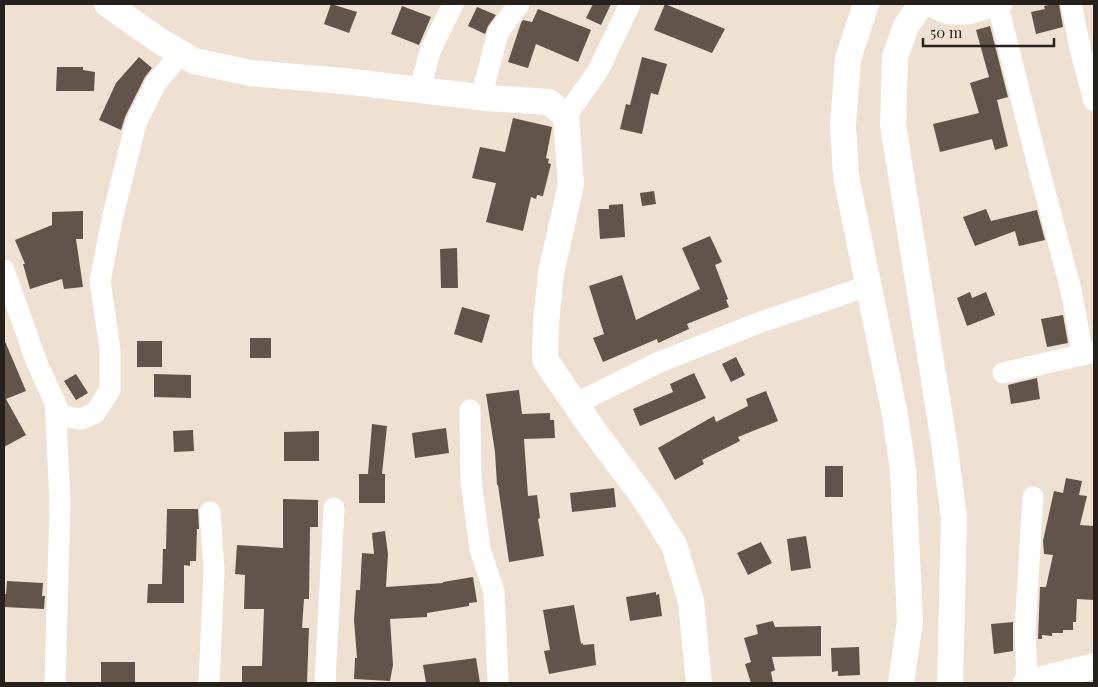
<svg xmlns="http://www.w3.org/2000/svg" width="1098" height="687" font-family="'Playfair Display',serif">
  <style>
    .building { fill: #605548 }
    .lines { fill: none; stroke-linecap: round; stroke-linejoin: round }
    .minor { stroke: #fff; stroke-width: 21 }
    .tertiary { stroke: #fff; stroke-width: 26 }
  </style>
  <rect width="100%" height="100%" fill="#eee1d1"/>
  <!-- building -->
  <g class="building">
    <polygon points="331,4 357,12 349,33 324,24"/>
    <polygon points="593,4 611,4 601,25 586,18"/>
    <polygon points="665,4 725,29 712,53 654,30"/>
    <polygon points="1053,4 1059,4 1063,27 1036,34 1031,12 1045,9 1044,6"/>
    <polygon points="402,6 431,17 419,45 391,34"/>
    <polygon points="477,7 496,15 488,26 485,34 468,26"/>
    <polygon points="538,9 591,30 578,62 536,44 528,68 508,62 521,23 523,20 532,22"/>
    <polygon points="990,26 1008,97 997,100 1008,146 995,150 992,139 940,152 933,124 979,113 970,83 989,77 976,30"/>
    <polygon points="139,57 152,68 145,77 125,117 121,130 99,120 116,83"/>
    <polygon points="642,57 667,64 658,95 651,93 642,134 620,129 626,104 630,105"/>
    <polygon points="57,67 83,67 83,70 95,72 94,91 56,91"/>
    <polygon points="513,118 552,127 546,158 549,159 548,163 551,164 543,196 537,195 536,199 531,197 523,231 486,222 496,183 472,178 480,147 505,152"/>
    <polygon points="654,191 656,204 642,206 640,193"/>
    <polygon points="623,204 625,237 600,239 598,209 609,209 609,205"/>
    <polygon points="986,209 991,221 1037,210 1045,240 1019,246 1015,231 975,246 963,217"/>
    <polygon points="83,211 83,239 76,239 83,287 64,289 62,279 30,289 23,264 25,264 15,240 52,225 52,212"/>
    <polygon points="710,236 722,262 715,265 728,299 726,300 729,307 687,324 689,329 658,343 657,339 603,362 593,338 604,334 589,286 622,275 636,320 700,289 682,248"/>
    <polygon points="457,248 458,288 441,288 440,249"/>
    <polygon points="970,292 972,298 986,292 995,315 967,326 957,298"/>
    <polygon points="462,307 490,315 482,343 454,334"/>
    <polygon points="1063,315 1068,343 1047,347 1041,319"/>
    <rect x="250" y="338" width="21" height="20"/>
    <polygon points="4,339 26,391 6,399 26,435 4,447"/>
    <rect x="137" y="341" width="25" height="26"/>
    <polygon points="736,357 745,375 731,382 722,364"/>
    <polygon points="694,373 706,398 640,426 633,409 673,392 670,384"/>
    <polygon points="76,374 88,393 76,400 64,381"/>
    <polygon points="154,374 191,375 191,398 154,397"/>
    <polygon points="1037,378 1040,399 1011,404 1008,385"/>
    <polygon points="519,390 522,414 550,413 550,420 554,420 555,438 524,439 528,496 537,495 540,518 538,519 544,556 509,562 498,485 497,485 495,452 486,394"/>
    <polygon points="766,391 778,421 738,437 740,441 702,460 704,464 675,480 658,448 714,416 716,422 748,406 746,399"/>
    <polygon points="372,424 387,426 382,474 385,474 385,503 359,503 359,474 368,474"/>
    <polygon points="446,428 449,453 415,458 412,433"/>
    <polygon points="193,430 194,451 174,452 173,431"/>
    <polygon points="319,431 319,461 284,461 284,432"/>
    <rect x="825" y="466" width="18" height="31"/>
    <polygon points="1066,478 1082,481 1079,495 1087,496 1080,525 1094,526 1094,600 1077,599 1076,622 1073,622 1073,630 1063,630 1063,633 1052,633 1052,636 1042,635 1042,639 1038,639 1040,587 1046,587 1053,555 1044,554 1043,541 1054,491 1063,493"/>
    <polygon points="614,488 616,507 572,512 570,493"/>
    <polygon points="283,499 318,500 318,527 310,527 309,599 304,599 302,628 309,628 307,683 242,683 242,666 262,666 264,609 244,609 245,575 235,574 237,545 283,548"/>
    <polygon points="167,509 198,509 199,529 197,529 196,561 190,561 190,566 184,565 184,603 147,603 148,584 162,584 163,549 166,549"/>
    <polygon points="385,531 388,554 386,587 443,583 443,582 473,577 477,602 469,603 469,606 427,613 427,617 390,619 393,665 390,681 354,679 355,658 357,658 354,620 356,590 360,590 362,553 374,554 372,533"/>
    <polygon points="806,536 811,568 791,571 787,539"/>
    <polygon points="761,542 772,563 748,575 737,553"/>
    <polygon points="7,581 43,583 42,596 45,596 44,609 4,607 4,594 6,594"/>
    <polygon points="656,592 656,595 659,594 662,616 630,621 626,597"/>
    <polygon points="574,605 581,644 583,643 583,645 594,644 596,665 549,674 544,651 550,650 543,610"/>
    <polygon points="773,621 775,627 821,626 821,656 772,657 775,670 771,672 773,683 751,683 745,664 751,662 744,638 758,634 756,625"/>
    <polygon points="1013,622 1013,651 994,654 991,624"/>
    <polygon points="859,647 860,675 838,676 838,671 832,672 831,648"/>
    <polygon points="476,658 480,683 426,683 423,665"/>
    <rect x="101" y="662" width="34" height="21"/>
  </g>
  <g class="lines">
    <!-- minor -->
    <g class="minor">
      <polyline points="924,4 949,14 968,14 1002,4"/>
      <polyline points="1071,4 1081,52 1094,101"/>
      <polyline points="998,6 1036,158 1071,290 1083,355"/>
      <polyline points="420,90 430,51 453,4"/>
      <polyline points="481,97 498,33 519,4"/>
      <polyline points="566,116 599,69 630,4"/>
      <polyline points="4,270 37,363 61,416 81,419 95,413 110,390 110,349 100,281 113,215 136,123 156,83 181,53"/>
      <polyline points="1003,373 1094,352"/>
      <polyline points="55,401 60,503 55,683"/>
      <polyline points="575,404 657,363 758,323 868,286"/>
      <polyline points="470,410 471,481 480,549 494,592 498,683"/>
      <polyline points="209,683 214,570 210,512"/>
      <polyline points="325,683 334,508"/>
      <polyline points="1027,683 1025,629 1033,497"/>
    </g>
    <!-- tertiary -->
    <g class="tertiary">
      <polyline points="107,4 160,41 194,61 251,73 353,82 487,98 549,102 566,116 571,184 551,273 546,323 545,360 594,431 647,502 674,545 691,601 699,683"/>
      <polyline points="866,4 848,59 843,125 846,176 895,415 903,470 910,621 901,683"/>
      <polyline points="921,4 906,26 895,57 893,125 944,442 954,518 950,683"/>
      <polyline points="1026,683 1094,666"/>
    </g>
  </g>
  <!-- border -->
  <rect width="1098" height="687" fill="none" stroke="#26211b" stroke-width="10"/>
  <!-- scale -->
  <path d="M923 38v8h131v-8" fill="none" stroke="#26211b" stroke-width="2.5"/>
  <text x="930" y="38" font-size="15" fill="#26211b" stroke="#eee1d1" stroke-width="4" paint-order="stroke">50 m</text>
</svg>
